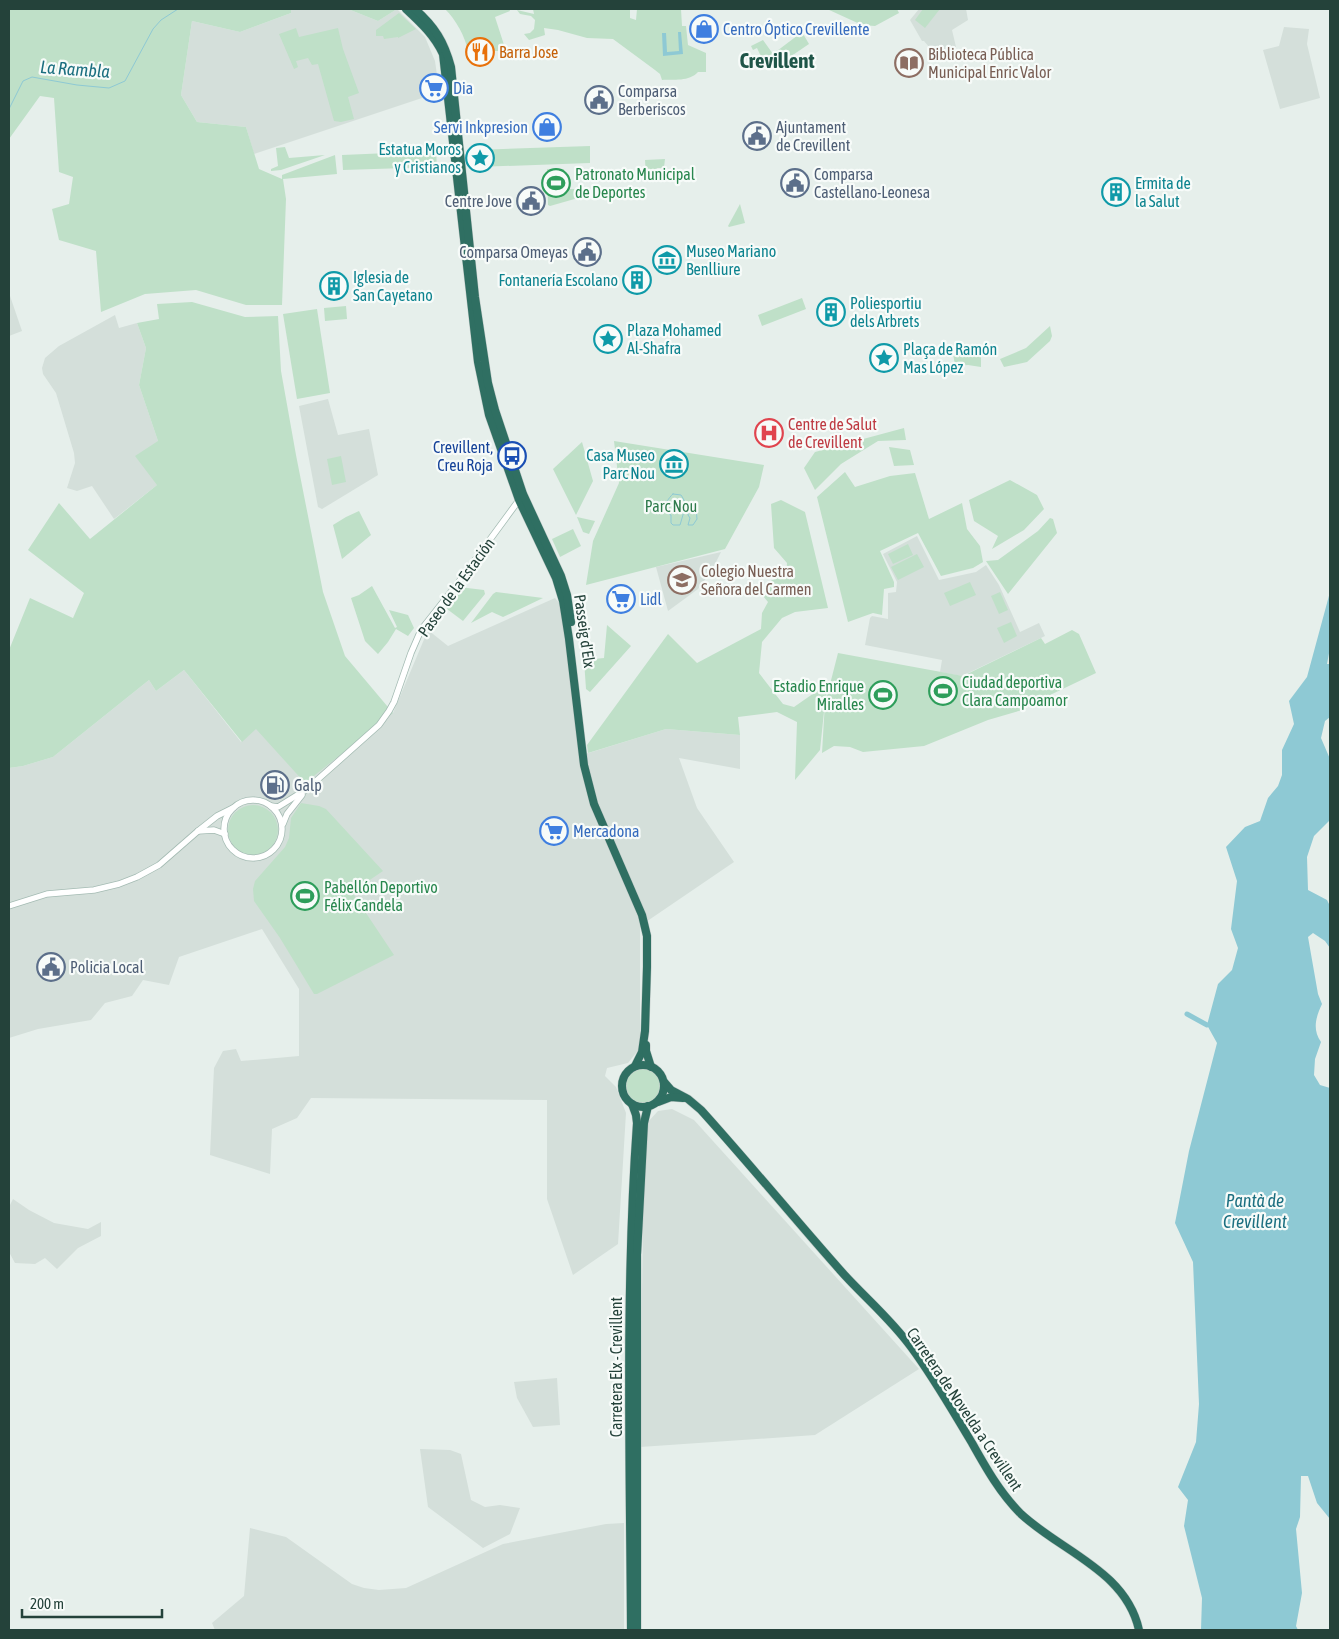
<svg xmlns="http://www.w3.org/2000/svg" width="1339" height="1639" font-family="'Asap Condensed',sans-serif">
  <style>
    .built { fill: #d4dfda }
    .green { fill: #bfe0c8 }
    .water { fill: #8ec9d4 }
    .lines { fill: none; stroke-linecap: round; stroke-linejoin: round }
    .stream { stroke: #8ec9d4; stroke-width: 1 }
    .canal { stroke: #8ec9d4; stroke-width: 5 }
    .secondary-casing { stroke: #a4bbb3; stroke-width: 7 }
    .highway-casing { stroke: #c2cac8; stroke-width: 9 }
    .secondary { stroke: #fff; stroke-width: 5.5 }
    .highway { stroke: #2f6f62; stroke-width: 8 }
    .labels { text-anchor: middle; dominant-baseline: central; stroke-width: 4.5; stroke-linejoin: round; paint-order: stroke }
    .shop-label { font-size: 16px; fill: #366cbe; stroke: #f7fbf9; text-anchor: start }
    .food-label { font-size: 16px; fill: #c56008; stroke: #f7fbf9; text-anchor: start }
    .education-label { font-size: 16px; fill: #785e54; stroke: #f7fbf9; text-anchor: start }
    .service-label { font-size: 16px; fill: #4e5e75; stroke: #f7fbf9; text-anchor: start }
    .culture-label { font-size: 16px; fill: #0d838f; stroke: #f7fbf9; text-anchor: start }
    .leisure-label { font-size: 16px; fill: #27864d; stroke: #f7fbf9; text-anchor: start }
    .health-label { font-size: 16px; fill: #be3a42; stroke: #f7fbf9; text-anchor: start }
    .transit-label { font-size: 16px; fill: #164399; stroke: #f7fbf9; text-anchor: end }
    .park-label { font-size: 16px; fill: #2d7a4b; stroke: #f7fbf9 }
    .street-label { font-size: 16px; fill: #24423a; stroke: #f7fbf9 }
    .water-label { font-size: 18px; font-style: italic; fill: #1c6f80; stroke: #f7fbf9 }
    .district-label { font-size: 21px; font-weight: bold; fill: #1f5548; stroke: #f7fbf9 }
  </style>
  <rect width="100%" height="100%" fill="#e6efeb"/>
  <!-- built -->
  <g class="built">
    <polygon points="291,9 348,9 378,21 397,9 425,37 435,61 439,89 437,93 254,154 246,127 197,122 181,95 192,21 240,32 291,13"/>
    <polygon points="919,9 966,9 968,20 952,30 956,47 939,53 930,48 924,41 922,41 910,20"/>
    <polygon points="1284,27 1309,29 1307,44 1320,98 1280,109 1263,50 1279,46"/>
    <polygon points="9,293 22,331 9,336"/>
    <polygon points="115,315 119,328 137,323 146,348 139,385 158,441 157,485 114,519 92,486 77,491 67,488 75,463 74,453 56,393 43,374 42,368 45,358 59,346"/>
    <polygon points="328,399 338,435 369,429 378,475 322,509 318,507 299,406"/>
    <polygon points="917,536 939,580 976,572 986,565 999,585 1020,632 1039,623 1045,636 962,676 940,672 942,660 865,645 870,618 872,616 888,619 888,593 896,592 897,582 883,554"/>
    <polygon points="721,552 711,572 698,589 668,611 656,567"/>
    <polygon points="555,598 561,605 579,756 666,729 740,735 740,769 679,758 697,808 734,862 640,926 640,1048 628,1063 607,1068 605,1076 616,1087 626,1113 618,1244 573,1275 547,1199 547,1100 311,1098 297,1118 272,1129 270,1174 210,1155 214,1068 223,1051 236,1049 241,1061 299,1056 299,989 262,929 179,957 169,985 143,980 132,996 105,1003 91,1020 38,1029 9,1038 9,768 23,766 53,757 149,680 156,691 184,670 241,742 256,728 393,713 428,630 448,646"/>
    <polygon points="672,1109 694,1120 919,1369 815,1435 640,1447 643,1219 646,1124 658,1111"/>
    <polygon points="13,1199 29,1210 54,1223 88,1229 101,1222 101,1236 78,1248 57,1269 45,1258 35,1264 15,1263 9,1252 9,1207"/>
    <polygon points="557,1378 560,1425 533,1427 517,1398 514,1382"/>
    <polygon points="420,1449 450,1450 461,1454 471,1500 485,1507 500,1505 520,1508 510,1534 483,1548 428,1507"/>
    <polygon points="624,1523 624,1630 215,1630 212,1623 244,1596 250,1528 286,1537 352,1584 364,1588 379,1590 406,1588 503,1544 606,1524"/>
  </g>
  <!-- green -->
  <g class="green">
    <polygon points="9,9 291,9 291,13 240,32 192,21 181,95 197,122 246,127 259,169 282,179 282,175 335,155 337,174 283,179 286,199 282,305 246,305 196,290 145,294 101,312 96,251 59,240 52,209 69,204 73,177 59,172 54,98 40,96 9,139"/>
    <polygon points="348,9 397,9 378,21"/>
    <path d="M445,9H509L510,11L495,17L506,51H468C465,36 456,20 445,9Z"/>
    <path d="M533,9H630V18L636,20L637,9H681L682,26H686L688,45L706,53V72H698C689,82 674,79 662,80L660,74L655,70L613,39L587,38L558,30L544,28L545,35L529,40L524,34L530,33L534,29L535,20L531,16L520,14L517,10L534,14Z"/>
    <polygon points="827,9 897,9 899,13 875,26 862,25"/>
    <polygon points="923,9 940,9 925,28 915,20"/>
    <polygon points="399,13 416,29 398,38 398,37 384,39 383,36 376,36 376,30"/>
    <polygon points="296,28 299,37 338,28 343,49 359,93 348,97 354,119 341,122 334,121 318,64 312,65 308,58 296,61 298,67 294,69 279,34"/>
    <polygon points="802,32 809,44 784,61 777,51"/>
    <polygon points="763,40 773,54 764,63 757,48 753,50 751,46"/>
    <polygon points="590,146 590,163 476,167 475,150"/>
    <polygon points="285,147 289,158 325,155 281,170 271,171 271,169 278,166 276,148"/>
    <polygon points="436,151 437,167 343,170 342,155"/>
    <polygon points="665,159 664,168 657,168 655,176 646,175 645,160"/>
    <polygon points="547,169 564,169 565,189 578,189 578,198 550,206 548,205"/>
    <polygon points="740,204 745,223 729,227 728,226"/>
    <polygon points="802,298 806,309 762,326 758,315"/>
    <polygon points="192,302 245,317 278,316 281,371 296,455 323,592 345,656 393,713 305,783 256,729 242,742 184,670 156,691 149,680 53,757 23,766 9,768 9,689 10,686 9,684 9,650 30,598 73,618 84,593 28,550 59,503 90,539 157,485 135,456 158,441 139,385 146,348 137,323 159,319 157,304"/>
    <polygon points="346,306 347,319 325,321 324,308"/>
    <polygon points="317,309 330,393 297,399 283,314"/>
    <polygon points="1050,326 1052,336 1050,341 1027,362 1004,367 1000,359 1026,348"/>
    <polygon points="953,353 981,356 981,367 968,365 955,366"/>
    <polygon points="904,428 906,440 878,441 841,464 815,490 804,468 815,452"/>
    <polygon points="614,441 764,465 759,487 725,549 586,585 593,541 619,483"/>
    <polygon points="582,442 593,481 576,515 553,469"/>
    <polygon points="889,447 910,450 914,465 894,466"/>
    <polygon points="341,456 346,482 332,485 327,459"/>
    <polygon points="845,472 855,487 890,476 915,473 929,519 962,503 967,529 980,546 983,562 973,568 941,576 918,533 880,551 894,582 894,587 884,589 882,615 873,613 848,622 817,497"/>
    <polygon points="1010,480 1037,495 1044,509 1024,530 992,549 998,536 974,521 969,500"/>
    <polygon points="781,500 805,512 828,608 795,612 782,618 762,642 759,673 783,704 794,707 827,684 826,700 838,653 963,676 1041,638 1045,644 1072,630 1079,634 1096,673 1025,707 1022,710 988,720 924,746 863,752 850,747 834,746 822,753 825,702 820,750 795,780 797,722 777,712 738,717 740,735 666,729 588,753 587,745 668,634 697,663 761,629 762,613 768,602 763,596 766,583 786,574 787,563 774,548 771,504"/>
    <polygon points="359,511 371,535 342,559 333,525 346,517"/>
    <polygon points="577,517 595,521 589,534 583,532"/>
    <polygon points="1050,518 1053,519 1057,533 1008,594 986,561 998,560 1038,531"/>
    <polygon points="573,529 581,546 560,557 552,539"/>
    <polygon points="908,544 913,555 893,564 888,554"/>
    <polygon points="917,554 924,567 898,580 891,567"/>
    <polygon points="970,582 976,595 950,606 944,593"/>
    <polygon points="372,586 395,628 397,627 389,610 408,615 414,628 408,636 396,629 388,642 378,654 365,641 351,598 359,595"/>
    <polygon points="459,587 484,590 485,594 463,621 443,606"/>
    <polygon points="496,592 543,598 503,617 492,612 471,623 493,594"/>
    <polygon points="1000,592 1008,610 999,614 991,596"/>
    <polygon points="1011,622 1017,636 1004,643 997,628"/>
    <polygon points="607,625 631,646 590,692 586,689 584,660 604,658"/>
    <polygon points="301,803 319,806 326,809 383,871 352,892 394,955 317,994 314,994 280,938 254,901 253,889 255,881 285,847 289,838 291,818"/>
    <circle cx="253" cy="830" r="25"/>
    <circle cx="643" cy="1086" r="17"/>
  </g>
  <!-- water -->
  <g class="water">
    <polygon points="678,32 681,32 683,54 663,56 662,33 666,33 667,52 679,51"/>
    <path d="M1330,592V648L1327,664H1330V717L1325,721L1321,738L1330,759V820L1314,836L1307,857L1308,890L1327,900L1330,906V948L1325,941L1313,933L1308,937L1318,994L1322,1004C1316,1017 1312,1029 1321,1042L1315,1059L1314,1075L1320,1085L1330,1088V1519L1317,1503L1308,1476H1301L1300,1517L1296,1529L1302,1593L1296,1626L1298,1630H1201L1202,1598L1184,1526L1188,1500L1178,1487L1196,1442L1199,1404L1193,1262L1175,1223L1189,1151L1217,1043L1207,1025L1218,984L1232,970L1238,948L1231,929L1237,881L1226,847L1245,827L1260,821L1268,798L1278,786L1282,775V750L1294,724L1289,701L1307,677Z"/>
  </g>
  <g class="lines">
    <!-- stream -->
    <g class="stream">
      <polyline points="9,109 23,81 32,77 77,85 109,88 125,81 153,29 161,20 178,9"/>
      <path d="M673,494L681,495C683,498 684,500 685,503C689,511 697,507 697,519L693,525H688L690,518L688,515L689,510L685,508L680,525H673L671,523V515L665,512C664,506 668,498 673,494Z"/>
    </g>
    <!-- canal -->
    <polyline class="canal" points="1187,1014 1207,1025"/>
    <defs>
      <g id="secondary">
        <circle cx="253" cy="829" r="29"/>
        <polyline points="271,806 278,807 307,789 379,725 389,711 394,702 411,653 421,630 458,583 519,500"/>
        <polyline points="283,824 287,814 302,795"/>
        <polyline points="198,831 214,830 225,834"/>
        <polyline points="9,906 47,894 94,890 119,884 137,877 159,865 198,831 217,816 233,808"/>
      </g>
      <g id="highway">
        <path d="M406,9C421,23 434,35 443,54L478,362L489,415L519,500L556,578L563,601L569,639L584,765L594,804L642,915L647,936V967L645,1031L642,1052L635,1066"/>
        <path d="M415,9C435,27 444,41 451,67L475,297L488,383L495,410L523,494L561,576L567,595L571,622"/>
        <polyline points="646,1045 646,1051 651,1067"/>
        <circle cx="643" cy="1086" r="21"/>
        <path d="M664,1082L671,1090L688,1099L701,1110C748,1162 793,1217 840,1270C863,1296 891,1319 911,1347C934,1378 952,1410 972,1443C986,1468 1000,1493 1021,1514C1062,1552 1126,1571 1139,1630"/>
        <polyline points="658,1102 671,1097 683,1098"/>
        <path d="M631,1630C630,1461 625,1292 637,1123L636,1115L632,1104"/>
        <polyline points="637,1630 637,1255 644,1123 648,1106"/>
      </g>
    </defs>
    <!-- secondary casing -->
    <use href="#secondary" class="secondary-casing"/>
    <!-- highway casing -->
    <use href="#highway" class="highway-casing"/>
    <!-- secondary -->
    <use href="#secondary" class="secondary"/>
    <!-- highway -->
    <use href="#highway" class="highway"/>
  </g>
  <!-- icons -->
  <defs>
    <symbol id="shop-ring" viewBox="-11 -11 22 22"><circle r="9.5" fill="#f7fbf9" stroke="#3f7fe0" stroke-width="1.5"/><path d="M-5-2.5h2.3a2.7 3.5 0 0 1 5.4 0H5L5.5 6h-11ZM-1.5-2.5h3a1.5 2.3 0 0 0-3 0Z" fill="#3f7fe0"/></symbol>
    <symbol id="restaurant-ring" viewBox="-11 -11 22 22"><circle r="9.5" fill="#f7fbf9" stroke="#e8710a" stroke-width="1.5"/><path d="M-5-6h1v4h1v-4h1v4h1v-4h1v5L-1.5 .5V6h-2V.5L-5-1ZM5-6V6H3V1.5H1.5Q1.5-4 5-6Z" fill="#e8710a"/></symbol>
    <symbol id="library-ring" viewBox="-11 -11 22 22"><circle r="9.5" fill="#f7fbf9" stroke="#8d6e63" stroke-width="1.5"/><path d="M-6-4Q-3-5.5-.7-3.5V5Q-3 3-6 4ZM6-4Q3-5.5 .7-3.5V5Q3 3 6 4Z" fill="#8d6e63"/></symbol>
    <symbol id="supermarket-ring" viewBox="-11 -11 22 22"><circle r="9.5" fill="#f7fbf9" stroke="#3f7fe0" stroke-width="1.5"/><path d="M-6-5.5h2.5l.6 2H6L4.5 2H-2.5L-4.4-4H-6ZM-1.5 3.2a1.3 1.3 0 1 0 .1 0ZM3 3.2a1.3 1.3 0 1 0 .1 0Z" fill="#3f7fe0"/></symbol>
    <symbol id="civic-ring" viewBox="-11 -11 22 22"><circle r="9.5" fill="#f7fbf9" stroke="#5c6f8a" stroke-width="1.5"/><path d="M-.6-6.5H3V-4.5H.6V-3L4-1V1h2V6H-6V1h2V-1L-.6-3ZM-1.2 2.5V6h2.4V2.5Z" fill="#5c6f8a"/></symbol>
    <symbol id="sight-ring" viewBox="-11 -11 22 22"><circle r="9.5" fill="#f7fbf9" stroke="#0f9aa8" stroke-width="1.5"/><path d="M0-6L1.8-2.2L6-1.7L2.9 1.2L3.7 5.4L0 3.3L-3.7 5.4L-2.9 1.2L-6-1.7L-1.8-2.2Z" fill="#0f9aa8"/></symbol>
    <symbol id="stadium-ring" viewBox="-11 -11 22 22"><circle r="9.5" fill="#f7fbf9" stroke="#2e9e5b" stroke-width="1.5"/><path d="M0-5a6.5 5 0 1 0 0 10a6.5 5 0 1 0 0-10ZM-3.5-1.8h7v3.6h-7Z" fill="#2e9e5b"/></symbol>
    <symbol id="building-ring" viewBox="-11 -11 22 22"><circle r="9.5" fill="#f7fbf9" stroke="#0f9aa8" stroke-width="1.5"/><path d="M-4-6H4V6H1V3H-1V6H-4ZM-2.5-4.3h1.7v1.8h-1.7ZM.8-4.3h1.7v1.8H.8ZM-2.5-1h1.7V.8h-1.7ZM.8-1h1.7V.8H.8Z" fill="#0f9aa8"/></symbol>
    <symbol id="museum-ring" viewBox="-11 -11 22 22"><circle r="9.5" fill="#f7fbf9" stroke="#0f9aa8" stroke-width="1.5"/><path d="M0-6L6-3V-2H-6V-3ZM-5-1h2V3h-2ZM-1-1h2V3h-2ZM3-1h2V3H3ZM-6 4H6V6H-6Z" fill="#0f9aa8"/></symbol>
    <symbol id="hospital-ring" viewBox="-11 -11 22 22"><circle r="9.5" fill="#f7fbf9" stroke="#e0444e" stroke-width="1.5"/><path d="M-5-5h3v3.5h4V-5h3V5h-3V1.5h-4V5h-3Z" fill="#e0444e"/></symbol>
    <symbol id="bus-ring" viewBox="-11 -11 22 22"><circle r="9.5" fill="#f7fbf9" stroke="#1a4fb4" stroke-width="1.5"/><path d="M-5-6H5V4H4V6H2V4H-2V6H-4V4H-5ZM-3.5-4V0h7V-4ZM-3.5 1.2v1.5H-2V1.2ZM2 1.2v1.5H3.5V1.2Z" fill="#1a4fb4"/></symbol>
    <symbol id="school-ring" viewBox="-11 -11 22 22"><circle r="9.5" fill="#f7fbf9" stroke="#8d6e63" stroke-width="1.5"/><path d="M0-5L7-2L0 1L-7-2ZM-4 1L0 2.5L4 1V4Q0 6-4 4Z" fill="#8d6e63"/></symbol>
    <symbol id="fuel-ring" viewBox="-11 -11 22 22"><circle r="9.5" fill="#f7fbf9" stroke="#5c6f8a" stroke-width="1.5"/><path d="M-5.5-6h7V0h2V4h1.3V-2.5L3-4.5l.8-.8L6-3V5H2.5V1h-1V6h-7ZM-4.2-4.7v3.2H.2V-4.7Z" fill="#5c6f8a"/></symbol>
  </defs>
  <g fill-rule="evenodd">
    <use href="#shop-ring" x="688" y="13" width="32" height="32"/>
    <use href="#restaurant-ring" x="464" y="36" width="32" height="32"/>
    <use href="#library-ring" x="893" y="47" width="32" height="32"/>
    <use href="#supermarket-ring" x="418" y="72" width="32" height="32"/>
    <use href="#civic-ring" x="583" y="84" width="32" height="32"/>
    <use href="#shop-ring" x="531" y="111" width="32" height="32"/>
    <use href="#civic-ring" x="741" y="120" width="32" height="32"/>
    <use href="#sight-ring" x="464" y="142" width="32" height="32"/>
    <use href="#stadium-ring" x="540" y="167" width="32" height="32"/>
    <use href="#civic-ring" x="779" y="167" width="32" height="32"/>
    <use href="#building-ring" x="1100" y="176" width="32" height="32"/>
    <use href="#civic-ring" x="515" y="185" width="32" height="32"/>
    <use href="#civic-ring" x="571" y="236" width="32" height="32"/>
    <use href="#museum-ring" x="651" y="244" width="32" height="32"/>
    <use href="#building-ring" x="621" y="264" width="32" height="32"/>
    <use href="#building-ring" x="318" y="270" width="32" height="32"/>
    <use href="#building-ring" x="815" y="296" width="32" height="32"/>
    <use href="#sight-ring" x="592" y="323" width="32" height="32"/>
    <use href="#sight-ring" x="868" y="342" width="32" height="32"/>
    <use href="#hospital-ring" x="753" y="417" width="32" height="32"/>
    <use href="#bus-ring" x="496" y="440" width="32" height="32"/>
    <use href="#museum-ring" x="658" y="448" width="32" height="32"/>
    <use href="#school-ring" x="666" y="564" width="32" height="32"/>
    <use href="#supermarket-ring" x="605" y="583" width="32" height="32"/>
    <use href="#stadium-ring" x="927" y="675" width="32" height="32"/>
    <use href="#stadium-ring" x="867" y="679" width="32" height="32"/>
    <use href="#fuel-ring" x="259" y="769" width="32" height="32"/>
    <use href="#supermarket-ring" x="538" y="815" width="32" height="32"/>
    <use href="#stadium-ring" x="289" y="880" width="32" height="32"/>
    <use href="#civic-ring" x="35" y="951" width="32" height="32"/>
  </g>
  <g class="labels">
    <!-- shop labels -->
    <g class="shop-label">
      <text x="723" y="29">Centro Óptico Crevillente</text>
      <text x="453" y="88">Dia</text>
      <text x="528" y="127" text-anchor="end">Servi Inkpresion</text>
      <text x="640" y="599">Lidl</text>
      <text x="573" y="831">Mercadona</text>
    </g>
    <!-- food labels -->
    <g class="food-label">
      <text x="499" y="52">Barra Jose</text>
    </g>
    <!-- education labels -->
    <g class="education-label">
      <text x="928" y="54">Biblioteca Pública<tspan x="928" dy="18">Municipal Enric Valor</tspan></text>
      <text x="701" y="571">Colegio Nuestra<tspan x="701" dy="18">Señora del Carmen</tspan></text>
    </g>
    <!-- service labels -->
    <g class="service-label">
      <text x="618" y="91">Comparsa<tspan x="618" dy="18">Berberiscos</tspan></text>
      <text x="776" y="127">Ajuntament<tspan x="776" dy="18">de Crevillent</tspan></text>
      <text x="814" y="174">Comparsa<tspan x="814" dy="18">Castellano-Leonesa</tspan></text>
      <text x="512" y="201" text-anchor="end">Centre Jove</text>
      <text x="568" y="252" text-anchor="end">Comparsa Omeyas</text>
      <text x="294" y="785">Galp</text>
      <text x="70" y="967">Policia Local</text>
    </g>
    <!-- culture labels -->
    <g class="culture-label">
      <text x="461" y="149" text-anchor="end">Estatua Moros<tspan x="461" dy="18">y Cristianos</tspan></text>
      <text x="1135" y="183">Ermita de<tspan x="1135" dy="18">la Salut</tspan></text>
      <text x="686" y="251">Museo Mariano<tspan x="686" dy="18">Benlliure</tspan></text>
      <text x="353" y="277">Iglesia de<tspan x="353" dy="18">San Cayetano</tspan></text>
      <text x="618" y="280" text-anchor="end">Fontanería Escolano</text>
      <text x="850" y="303">Poliesportiu<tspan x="850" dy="18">dels Arbrets</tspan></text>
      <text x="627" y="330">Plaza Mohamed<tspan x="627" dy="18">Al-Shafra</tspan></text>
      <text x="903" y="349">Plaça de Ramón<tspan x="903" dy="18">Mas López</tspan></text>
      <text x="655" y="455" text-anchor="end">Casa Museo<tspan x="655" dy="18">Parc Nou</tspan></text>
    </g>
    <!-- leisure labels -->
    <g class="leisure-label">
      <text x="575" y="174">Patronato Municipal<tspan x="575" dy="18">de Deportes</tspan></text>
      <text x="962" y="682">Ciudad deportiva<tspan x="962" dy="18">Clara Campoamor</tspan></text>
      <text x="864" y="686" text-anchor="end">Estadio Enrique<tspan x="864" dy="18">Miralles</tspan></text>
      <text x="324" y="887">Pabellón Deportivo<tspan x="324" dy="18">Félix Candela</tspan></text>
    </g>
    <!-- health labels -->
    <g class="health-label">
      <text x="788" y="424">Centre de Salut<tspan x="788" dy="18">de Crevillent</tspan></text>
    </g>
    <!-- transit labels -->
    <g class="transit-label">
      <text x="493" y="447">Crevillent,<tspan x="493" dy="18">Creu Roja</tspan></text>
    </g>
    <!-- park labels -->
    <g class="park-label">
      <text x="671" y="506">Parc Nou</text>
    </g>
    <!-- street labels -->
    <g class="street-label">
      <text transform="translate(456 587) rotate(-54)">Paseo de la Estación</text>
      <text transform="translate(585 631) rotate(82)">Passeig d'Elx</text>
      <text transform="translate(616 1367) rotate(-90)">Carretera Elx - Crevillent</text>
      <text transform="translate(965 1409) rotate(56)">Carretera de Novelda a Crevillent</text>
    </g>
    <!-- water labels -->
    <g class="water-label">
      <text transform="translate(75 69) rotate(4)">La Rambla</text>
      <text x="1255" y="1200">Pantà de<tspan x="1255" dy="21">Crevillent</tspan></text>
    </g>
    <!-- district labels -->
    <g class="district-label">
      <text x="777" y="60">Crevillent</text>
    </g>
  </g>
  <!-- border -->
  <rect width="1339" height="1639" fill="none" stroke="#24423a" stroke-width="20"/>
  <!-- scale -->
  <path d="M22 1609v8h140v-8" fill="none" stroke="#24423a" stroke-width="2.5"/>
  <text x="30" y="1609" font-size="15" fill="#24423a" stroke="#f7fbf9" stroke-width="4" paint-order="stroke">200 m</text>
</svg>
